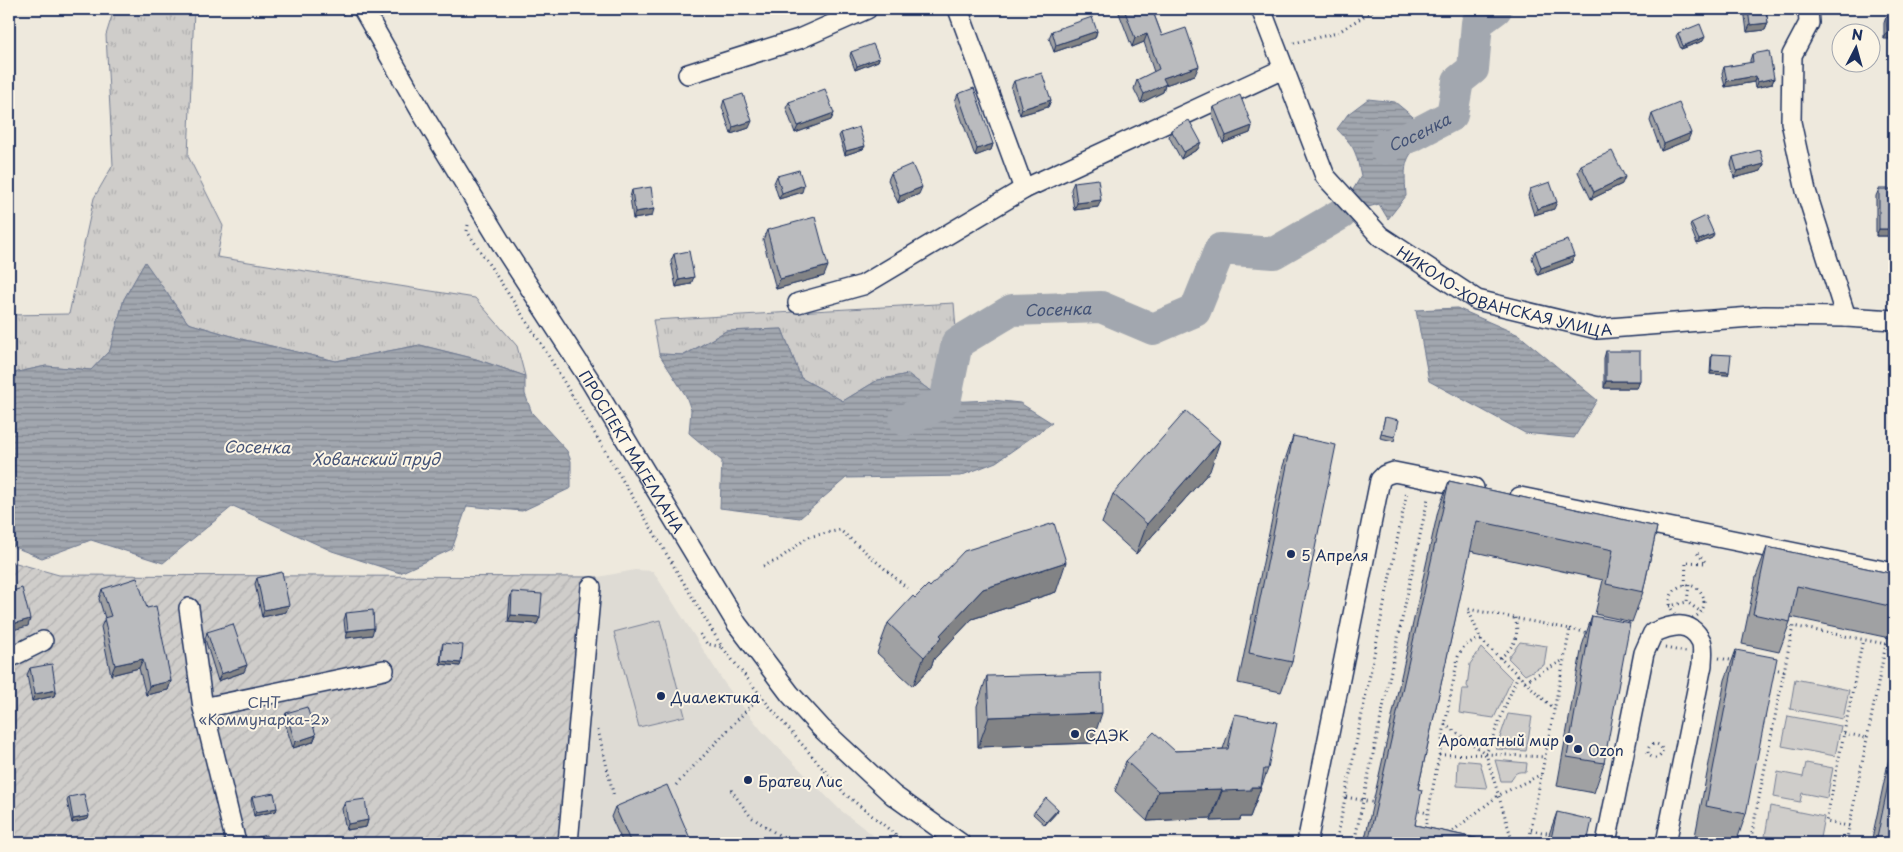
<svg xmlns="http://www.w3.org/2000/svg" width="1903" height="852" font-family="'Playpen Sans',sans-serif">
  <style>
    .built { fill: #dedbd4 }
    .grass { fill: url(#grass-tufts); stroke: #757e94 }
    .park { fill: #cfcdca; stroke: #757e94 }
    .garden { fill: url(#garden-furrows); stroke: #757e94 }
    .water { fill: url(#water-rules); stroke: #6c778f }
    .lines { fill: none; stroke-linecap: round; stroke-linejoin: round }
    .river { stroke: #a2a7af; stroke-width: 32 }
    .minor-casing { stroke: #1b2f5e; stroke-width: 22 }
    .path { stroke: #1b2f5e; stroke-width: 3; stroke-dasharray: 1 4; stroke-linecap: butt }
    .minor { stroke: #fcf5e5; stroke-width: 19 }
    .wall { fill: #a0a1a3; stroke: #1b2f5e }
    .shaded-wall { fill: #828385; stroke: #1b2f5e }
    .building { fill: #babbbe; stroke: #1b2f5e }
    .poi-dot { fill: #1b2f5e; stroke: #fcf5e5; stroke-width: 2 }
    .labels { text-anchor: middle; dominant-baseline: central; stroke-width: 4; stroke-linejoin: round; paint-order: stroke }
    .street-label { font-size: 15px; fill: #1b2f5e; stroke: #fcf5e5 }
    .poi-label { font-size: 15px; fill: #1b2f5e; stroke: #fcf5e5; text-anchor: start }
    .park-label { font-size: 15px; fill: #485679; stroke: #fcf5e5 }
    .water-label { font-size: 16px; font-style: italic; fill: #445376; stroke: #fcf5e5 }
  </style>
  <defs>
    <pattern id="grass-tufts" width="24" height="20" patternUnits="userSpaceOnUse" patternTransform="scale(1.25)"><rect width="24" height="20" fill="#cfcdca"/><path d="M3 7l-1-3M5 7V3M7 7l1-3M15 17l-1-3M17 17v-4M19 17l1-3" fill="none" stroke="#b1b0b0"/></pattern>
    <pattern id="garden-furrows" width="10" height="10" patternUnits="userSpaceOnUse" patternTransform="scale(1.25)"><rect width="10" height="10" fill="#cfcdca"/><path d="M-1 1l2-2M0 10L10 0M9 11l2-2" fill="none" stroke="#b1b0b0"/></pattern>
    <pattern id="water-rules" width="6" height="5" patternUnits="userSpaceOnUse" patternTransform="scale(1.25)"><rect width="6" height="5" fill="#a2a7af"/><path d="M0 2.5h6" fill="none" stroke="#838892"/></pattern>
  </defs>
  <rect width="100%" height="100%" fill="#eee9dd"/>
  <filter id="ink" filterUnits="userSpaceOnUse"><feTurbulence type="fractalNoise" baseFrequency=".02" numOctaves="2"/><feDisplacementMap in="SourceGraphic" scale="10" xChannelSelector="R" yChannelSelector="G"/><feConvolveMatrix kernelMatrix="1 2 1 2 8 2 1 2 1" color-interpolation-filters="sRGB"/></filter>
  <g filter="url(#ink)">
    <!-- built -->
    <polygon class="built" points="635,570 653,571 725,684 762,731 839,809 883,843 574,843 598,577"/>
    <!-- grass -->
    <g class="grass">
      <polygon points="114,9 194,9 188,156 223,226 217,257 475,298 517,346 525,376 476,359 420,345 336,361 245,340 188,323 145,263 124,299 110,350 91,370 46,366 9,374 9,315 69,314 94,198 113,165 106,35"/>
      <polygon points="954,303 957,343 945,402 908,374 878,380 843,401 801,378 782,329 726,331 684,355 659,354 653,320"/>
    </g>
    <!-- park -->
    <g class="park">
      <polygon points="660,620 685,716 639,727 614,632"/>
      <polygon points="1520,642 1547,646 1544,665 1525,675 1508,658"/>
      <polygon points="1481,648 1512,679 1494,718 1459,713 1462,689 1469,689 1467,686 1470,664"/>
      <polygon points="1795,679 1849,690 1843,719 1790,709"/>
      <polygon points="1508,714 1532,717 1526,751 1496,749"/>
      <polygon points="1788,716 1841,726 1835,756 1782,746"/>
      <polygon points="1458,760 1480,762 1487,788 1457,786"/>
      <path d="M1495,760L1527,763L1526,772C1517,771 1514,773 1511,781H1501Z"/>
      <polygon points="1806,763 1833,768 1827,798 1802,793 1800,802 1774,797 1778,772 1803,777"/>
      <polygon points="1770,806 1824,817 1819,843 1801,843 1765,836"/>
    </g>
    <!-- garden -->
    <polygon class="garden" points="9,561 59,575 598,577 574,843 9,843"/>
    <!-- water -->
    <g class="water">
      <path d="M1368,99L1395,102L1418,121L1430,135C1403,157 1404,162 1406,196L1388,219L1379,204L1361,209L1350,195L1361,176C1355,149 1356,149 1337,129L1348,114Z"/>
      <polygon points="145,262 188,323 245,340 336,361 420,345 476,359 525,376 525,394 532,413 567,451 571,461 571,488 522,511 467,506 452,549 400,573 332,551 233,506 163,563 91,540 42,558 9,545 9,374 46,366 91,370 110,350 124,299"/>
      <polygon points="1457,308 1519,335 1597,400 1574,438 1525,433 1429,381 1416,310"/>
      <polygon points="782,329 801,378 843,401 878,380 908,374 945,402 992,400 1020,403 1052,423 996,462 960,476 846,478 800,518 720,508 722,461 689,433 691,410 686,396 659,354 685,355 726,331"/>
    </g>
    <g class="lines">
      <!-- river -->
      <g class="river">
        <path id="s1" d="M1386,149L1387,146L1412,136L1452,115L1458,81L1473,69L1477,23L1496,9"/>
        <path id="s2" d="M905,420L945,402L957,343L1012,310L1101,307L1153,329L1195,311L1220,249L1274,253L1341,214"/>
      </g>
      <defs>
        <g id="minor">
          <path id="s3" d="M363,9L422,113L504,248L591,382L737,624L790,694L821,728L893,795L960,843"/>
          <polyline points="958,9 1024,189 1283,69"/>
          <path id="s4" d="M1261,9L1325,176L1380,236L1477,300L1597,329L1764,316L1846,317L1894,320"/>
          <polyline points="1808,9 1809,23 1792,55 1791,122 1806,191 1846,317"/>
          <polyline points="688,74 799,39 867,9"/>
          <polyline points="798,303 863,285 1024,189"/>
          <polyline points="1520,497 1894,573"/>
          <polyline points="189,608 203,708 236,843"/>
          <polyline points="9,658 43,641"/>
          <polyline points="203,708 384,670"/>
          <polyline points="568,843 591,587"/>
          <polyline points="1307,843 1380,480 1385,475 1394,472 1474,488"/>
          <path d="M1606,843L1644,653L1653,633C1671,625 1690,619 1701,641C1704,647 1702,658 1702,665L1666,843"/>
        </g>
      </defs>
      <!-- minor casing -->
      <use href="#minor" class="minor-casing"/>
      <!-- path -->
      <g class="path">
        <polyline points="341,9 345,16"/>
        <polyline points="1294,43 1337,33 1375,9"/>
        <polyline points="468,225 467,231 542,345 722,647 774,712 845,794 906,843"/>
        <polyline points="763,566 778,560 808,537 840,530 907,588"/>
        <circle cx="1687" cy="602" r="17"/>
        <polyline points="1685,585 1686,562 1706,563 1697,553"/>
        <polyline points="1689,585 1687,602 1701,612"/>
        <polyline points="1669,606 1687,602"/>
        <polyline points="1570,629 1590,633"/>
        <polyline points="700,634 707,644 722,647"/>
        <polyline points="1481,640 1554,709"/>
        <polyline points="1665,648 1686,652"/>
        <path d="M1500,658C1514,647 1520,636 1515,618"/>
        <polyline points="1719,658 1735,661"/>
        <polyline points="1773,669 1784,671"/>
        <polyline points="1518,675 1486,754 1545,757"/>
        <polyline points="1525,681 1564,660"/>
        <polyline points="1445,724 1486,754 1513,843"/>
        <polyline points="598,730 614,797"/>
        <polyline points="1844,733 1867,738"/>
        <circle cx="1655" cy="751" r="7"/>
        <polyline points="1439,755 1486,754"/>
        <polyline points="676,785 760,696"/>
        <polyline points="731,790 751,817 791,843"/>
        <polyline points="1346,797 1376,803"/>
        <polyline points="1414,810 1428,813"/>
        <polyline points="1849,826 1826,822 1863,639"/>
        <path d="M1425,829L1458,657C1463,645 1469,641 1481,640L1468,609L1570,629L1528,843"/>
        <polyline points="1531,830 1552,834"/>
        <polyline points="1449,834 1499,795 1542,774"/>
        <polyline points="853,843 857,838"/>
        <polyline points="1336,843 1407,491"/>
        <polyline points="1354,843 1428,498"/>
        <polyline points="1750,843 1793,626 1886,644 1846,843"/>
      </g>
      <!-- minor -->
      <use href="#minor" class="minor"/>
    </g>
    <!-- wall -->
    <g class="wall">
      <polygon points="1121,9 1152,9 1162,36 1195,75 1165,85 1163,92 1141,103 1134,89 1137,80 1154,72 1144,42 1132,47 1119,13"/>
      <polygon points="1744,9 1766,9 1768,23 1765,30 1747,32"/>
      <polygon points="1886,17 1894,17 1884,39 1884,23"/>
      <polygon points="1052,31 1097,31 1095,38 1054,52 1049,38"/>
      <polygon points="1678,33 1703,41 1681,49 1676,36"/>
      <polygon points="851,52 879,58 878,61 855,70 850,56"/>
      <polygon points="1752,54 1774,78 1772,84 1755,88 1754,82 1725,87 1722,73 1724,67 1750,63 1750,60"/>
      <polygon points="1014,81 1051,100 1048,107 1020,115 1011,88"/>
      <polygon points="958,94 993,144 991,150 975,156 955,101"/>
      <polygon points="724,100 749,128 731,134 722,107"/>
      <polygon points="789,102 834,113 831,120 795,133 786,108"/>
      <polygon points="1214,107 1252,126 1250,133 1223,143 1212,114"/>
      <polygon points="1652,114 1688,140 1661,151 1650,121"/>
      <polygon points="1171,130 1198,149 1181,159 1169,137"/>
      <polygon points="841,133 865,146 863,149 845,155 839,136"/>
      <polygon points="1733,157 1764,164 1761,171 1734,178 1731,164"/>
      <polygon points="1581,165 1622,184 1591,199 1578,172"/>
      <polygon points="891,173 919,194 898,203 888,180"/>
      <polygon points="777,176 802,192 779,199 774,183"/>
      <polygon points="1074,182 1098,207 1074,210 1071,189"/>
      <polygon points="1530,189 1554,209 1534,215 1528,196"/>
      <polygon points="1879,189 1894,236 1876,236 1876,196"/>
      <polygon points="632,190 652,216 633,219 630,197"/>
      <polygon points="1691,223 1712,238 1697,244 1690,226"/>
      <polygon points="767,230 824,276 776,289 763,240"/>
      <polygon points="1535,251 1574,256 1571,263 1538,275 1532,258"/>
      <polygon points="674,254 691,284 676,287 671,261"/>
      <polygon points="1606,351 1640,381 1637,388 1604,388 1604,358"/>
      <polygon points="1712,354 1729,372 1728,375 1710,374 1711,357"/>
      <polygon points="1385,417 1395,437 1394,441 1380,438"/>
      <polygon points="1293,436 1292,662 1281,692 1238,683 1283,466"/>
      <polygon points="1210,471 1136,554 1102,523 1113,494"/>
      <polygon points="1449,481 1657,527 1643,592 1632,622 1595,614 1603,580 1470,551 1418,789 1415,825 1498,843 1364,843 1438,511"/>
      <polygon points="1767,547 1894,574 1894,639 1791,617 1790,622 1779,652 1742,644 1756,577"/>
      <polygon points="257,578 286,612 262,617 255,584"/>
      <polygon points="930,587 1056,592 972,619 934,659 931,667 913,686 877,653 888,623 915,598"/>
      <polygon points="102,589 171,681 168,690 146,695 139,668 111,675 101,627 105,618 99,599"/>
      <polygon points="512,592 540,617 537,624 508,622 510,598"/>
      <polygon points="346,613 372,635 346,638 344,620"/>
      <polygon points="1592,616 1604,763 1594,793 1557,786 1582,646"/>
      <polygon points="207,632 244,672 218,681 205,639"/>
      <polygon points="443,643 460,666 440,664 442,647"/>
      <polygon points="1736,650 1746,814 1736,843 1731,843 1695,836 1725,680"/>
      <polygon points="30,668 56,690 54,696 32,701 27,675"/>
      <polygon points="987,676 1092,743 978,747 977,706"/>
      <polygon points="286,713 316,735 313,742 293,748 284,720"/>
      <polygon points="1235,714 1268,769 1250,817 1241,817 1240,820 1211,821 1211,818 1147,821 1115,791 1126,761 1175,751 1223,749 1225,743"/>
      <polygon points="1894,735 1894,843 1871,843"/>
      <polygon points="69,797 88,819 72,823 67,801"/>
      <polygon points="252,797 277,808 276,811 254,816 251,801"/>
      <polygon points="345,802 368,820 366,827 346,830 342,809"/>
      <polygon points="615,807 692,843 623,843 611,817"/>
      <polygon points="1058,809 1057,812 1045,825 1033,814 1035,811"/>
      <polygon points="1557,812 1587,843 1546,843"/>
    </g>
    <!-- shaded-wall -->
    <g class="shaded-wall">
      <polygon points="1768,23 1765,30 1747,32 1750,25"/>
      <polygon points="1097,31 1095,38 1054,52 1056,45"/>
      <polygon points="1887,33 1894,33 1894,39 1884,39"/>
      <polygon points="1147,34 1144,42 1132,47 1135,38"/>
      <polygon points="1705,37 1703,41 1681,49 1683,46"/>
      <polygon points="879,58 878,61 855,70 857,66"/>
      <polygon points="1199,66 1195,75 1165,85 1163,92 1141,103 1144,94 1163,78"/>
      <polygon points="1756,76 1754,82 1725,87 1727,81"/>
      <polygon points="1774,78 1772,84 1755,88 1757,82"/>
      <polygon points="1051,100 1048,107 1020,115 1022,109"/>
      <polygon points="834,113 831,120 795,133 798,126"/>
      <polygon points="752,121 749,128 731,134 733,127"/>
      <polygon points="1252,126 1250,133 1223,143 1226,136"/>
      <polygon points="1691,133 1688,140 1661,151 1664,144"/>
      <polygon points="1201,142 1198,149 1181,159 1184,152"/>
      <polygon points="993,144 991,150 975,156 977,149"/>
      <polygon points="865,146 863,149 845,155 846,151"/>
      <polygon points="1764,164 1761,171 1734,178 1737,171"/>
      <polygon points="1625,177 1622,184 1591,199 1594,192"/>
      <polygon points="804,185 802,192 779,199 782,193"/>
      <polygon points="922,187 919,194 898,203 900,196"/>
      <polygon points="1101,200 1098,207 1074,210 1077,203"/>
      <polygon points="1557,202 1554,209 1534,215 1537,209"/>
      <polygon points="654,209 652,216 633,219 635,212"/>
      <polygon points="1879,229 1894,229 1894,236 1876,236"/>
      <polygon points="1714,234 1712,238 1697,244 1699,240"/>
      <polygon points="1574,256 1571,263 1538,275 1541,268"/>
      <polygon points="828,266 824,276 776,289 780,279"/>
      <polygon points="694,277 691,284 676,287 679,280"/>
      <polygon points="1711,371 1729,372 1728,375 1710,374"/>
      <polygon points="1606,381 1640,381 1637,388 1604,388"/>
      <polygon points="1220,441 1210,471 1136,554 1147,524"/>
      <polygon points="1066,562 1056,592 972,619 934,659 931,667 913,686 924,657 940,635 983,589"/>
      <polygon points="289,605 286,612 262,617 264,610"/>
      <polygon points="511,615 540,617 537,624 508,622"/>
      <polygon points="30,619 28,626 9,631 9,625"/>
      <polygon points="374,628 372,635 346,638 348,631"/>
      <polygon points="143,659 139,668 111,675 115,665"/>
      <polygon points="441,661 461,663 460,666 440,664"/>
      <polygon points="247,665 244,672 218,681 221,674"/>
      <polygon points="171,681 168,690 146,695 149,686"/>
      <polygon points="56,690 54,696 32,701 35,694"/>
      <polygon points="1102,713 1092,743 978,747 989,717"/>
      <polygon points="316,735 313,742 293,748 295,742"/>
      <polygon points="1251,787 1261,787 1250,817 1241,817 1240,820 1211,821 1222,791"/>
      <polygon points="1222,789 1211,818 1147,821 1158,791"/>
      <polygon points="277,808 276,811 254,816 256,812"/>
      <polygon points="1058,809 1057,812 1045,825 1046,822"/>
      <polygon points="89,816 88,819 72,823 73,819"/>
      <polygon points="368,820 366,827 346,830 348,824"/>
    </g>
    <!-- building -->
    <g class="building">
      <polygon points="1124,9 1152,9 1162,36 1186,28 1199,66 1163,78 1166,84 1144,94 1137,80 1159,69 1147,34 1135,38"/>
      <polygon points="1748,9 1766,9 1768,23 1750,25"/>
      <polygon points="1092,17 1097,31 1056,45 1052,31"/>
      <polygon points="1886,17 1894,17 1894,33 1887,33"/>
      <polygon points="1700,24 1705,37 1683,46 1678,33"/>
      <polygon points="873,44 879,58 857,66 851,52"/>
      <polygon points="1769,51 1774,78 1757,82 1756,76 1727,81 1724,67 1753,62 1752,54"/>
      <polygon points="1042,73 1051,100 1022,109 1014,81"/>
      <polygon points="974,88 993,144 977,149 958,94"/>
      <polygon points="825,89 834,113 798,126 789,102"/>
      <polygon points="743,94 752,121 733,127 724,100"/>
      <polygon points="1240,95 1252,126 1226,136 1214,107"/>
      <polygon points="1679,103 1691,133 1664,144 1652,114"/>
      <polygon points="1189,120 1201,142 1184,152 1171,130"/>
      <polygon points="859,127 865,146 846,151 841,133"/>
      <polygon points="1760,150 1764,164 1737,171 1733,157"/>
      <polygon points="1612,151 1625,177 1594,192 1581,165"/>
      <polygon points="912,164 922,187 900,196 891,173"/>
      <polygon points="799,170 804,185 782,193 777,176"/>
      <polygon points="1098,179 1101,200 1077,203 1074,182"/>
      <polygon points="1550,182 1557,202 1537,209 1530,189"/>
      <polygon points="651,187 654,209 635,212 632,190"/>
      <rect x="1879" y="189" width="15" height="40"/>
      <polygon points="1706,216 1714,234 1699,240 1691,223"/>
      <polygon points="815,217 828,266 780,279 767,230"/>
      <polygon points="1568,240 1574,256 1541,268 1535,251"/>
      <polygon points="689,251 694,277 679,280 674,254"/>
      <rect x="1606" y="351" width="34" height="30"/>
      <polygon points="1712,354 1731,355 1729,372 1711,371"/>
      <polygon points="1186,411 1220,441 1147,524 1113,494"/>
      <polygon points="1385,417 1399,420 1395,437 1381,434"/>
      <polygon points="1293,436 1336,445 1292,662 1249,653"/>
      <polygon points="1449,481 1657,527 1643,592 1606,584 1613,550 1477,521 1418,789 1422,790 1415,825 1498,843 1368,843"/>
      <polygon points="1054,523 1066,562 983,589 940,635 942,637 924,657 888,623 913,596 915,598 928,585 930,587 964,551"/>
      <polygon points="1767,547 1894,574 1894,607 1797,586 1790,622 1753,614"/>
      <polygon points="282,572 289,605 264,610 257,578"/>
      <polygon points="137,578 147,608 156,606 171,681 149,686 143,659 115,665 104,618 111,616 102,589"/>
      <polygon points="22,588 30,619 9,625 9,592"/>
      <polygon points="512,592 542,594 540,617 511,615"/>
      <polygon points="373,610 374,628 348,631 346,613"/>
      <polygon points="1592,616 1630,623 1604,763 1567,757"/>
      <polygon points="233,624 247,665 221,674 207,632"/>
      <polygon points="443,643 463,645 461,663 441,661"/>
      <polygon points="1736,650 1777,658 1746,814 1706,806"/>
      <polygon points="52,664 56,690 35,694 30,668"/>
      <polygon points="1101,673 1102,713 989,717 987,676"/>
      <polygon points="307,707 316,735 295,742 286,713"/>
      <polygon points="1235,714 1277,722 1268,769 1264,769 1261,787 1251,787 1251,790 1222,791 1222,789 1158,791 1126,761 1154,732 1175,751 1228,749"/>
      <polygon points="1894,756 1894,843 1876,843"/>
      <polygon points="667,785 692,843 631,843 615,807"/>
      <polygon points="274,793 277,808 256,812 252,797"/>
      <polygon points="84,794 89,816 73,819 69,797"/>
      <polygon points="1046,798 1058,809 1046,822 1035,811"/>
      <polygon points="365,799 368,820 348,824 345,802"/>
      <polygon points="1557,812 1592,820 1587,843 1550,843"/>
      <polygon points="266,835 268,843 251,843 250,839"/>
      <polygon points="1702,840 1720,843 1701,843"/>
      <polygon points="202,841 203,843 194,843"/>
    </g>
  </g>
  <!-- markers -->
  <g class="poi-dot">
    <circle cx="1291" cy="554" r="5"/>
    <circle cx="661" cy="696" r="5"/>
    <circle cx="1075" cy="734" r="5"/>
    <circle cx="1569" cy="739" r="5"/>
    <circle cx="1578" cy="749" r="5"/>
    <circle cx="748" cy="780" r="5"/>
  </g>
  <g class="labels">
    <!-- street labels -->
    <g class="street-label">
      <text stroke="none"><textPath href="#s4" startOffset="399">НИКОЛО-ХОВАНСКАЯ УЛИЦА</textPath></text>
      <text stroke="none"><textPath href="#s3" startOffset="518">ПРОСПЕКТ МАГЕЛЛАНА</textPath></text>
    </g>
    <!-- poi labels -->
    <g class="poi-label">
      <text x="1301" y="554">5 Апреля</text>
      <text x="671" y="696">Диалектика</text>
      <text x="1085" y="734">СДЭК</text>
      <text x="1559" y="739" text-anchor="end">Ароматный мир</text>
      <text x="1588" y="749">Ozon</text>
      <text x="758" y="780">Братец Лис</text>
    </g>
    <!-- park labels -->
    <g class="park-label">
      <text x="264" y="701">СНТ<tspan x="264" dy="17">«Коммунарка-2»</tspan></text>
    </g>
    <!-- water labels -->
    <g class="water-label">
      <text stroke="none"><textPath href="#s1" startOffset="38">Сосенка</textPath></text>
      <text stroke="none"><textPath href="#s2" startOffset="214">Сосенка</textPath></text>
      <text transform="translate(257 446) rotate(1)">Сосенка</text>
      <text x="376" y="458">Хованский пруд</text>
    </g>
  </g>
  <!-- margin -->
  <rect width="1903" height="852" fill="none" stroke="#fcf5e5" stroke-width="30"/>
  <rect x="15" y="15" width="1873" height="822" fill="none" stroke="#1b2f5e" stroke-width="2" filter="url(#ink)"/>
  <!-- north arrow -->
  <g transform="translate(1856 48) rotate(6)"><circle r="24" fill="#fcf5e5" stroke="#a2a6af"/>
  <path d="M0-4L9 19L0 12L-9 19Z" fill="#1b2f5e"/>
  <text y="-8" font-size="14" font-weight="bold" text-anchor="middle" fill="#1b2f5e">N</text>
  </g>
</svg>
